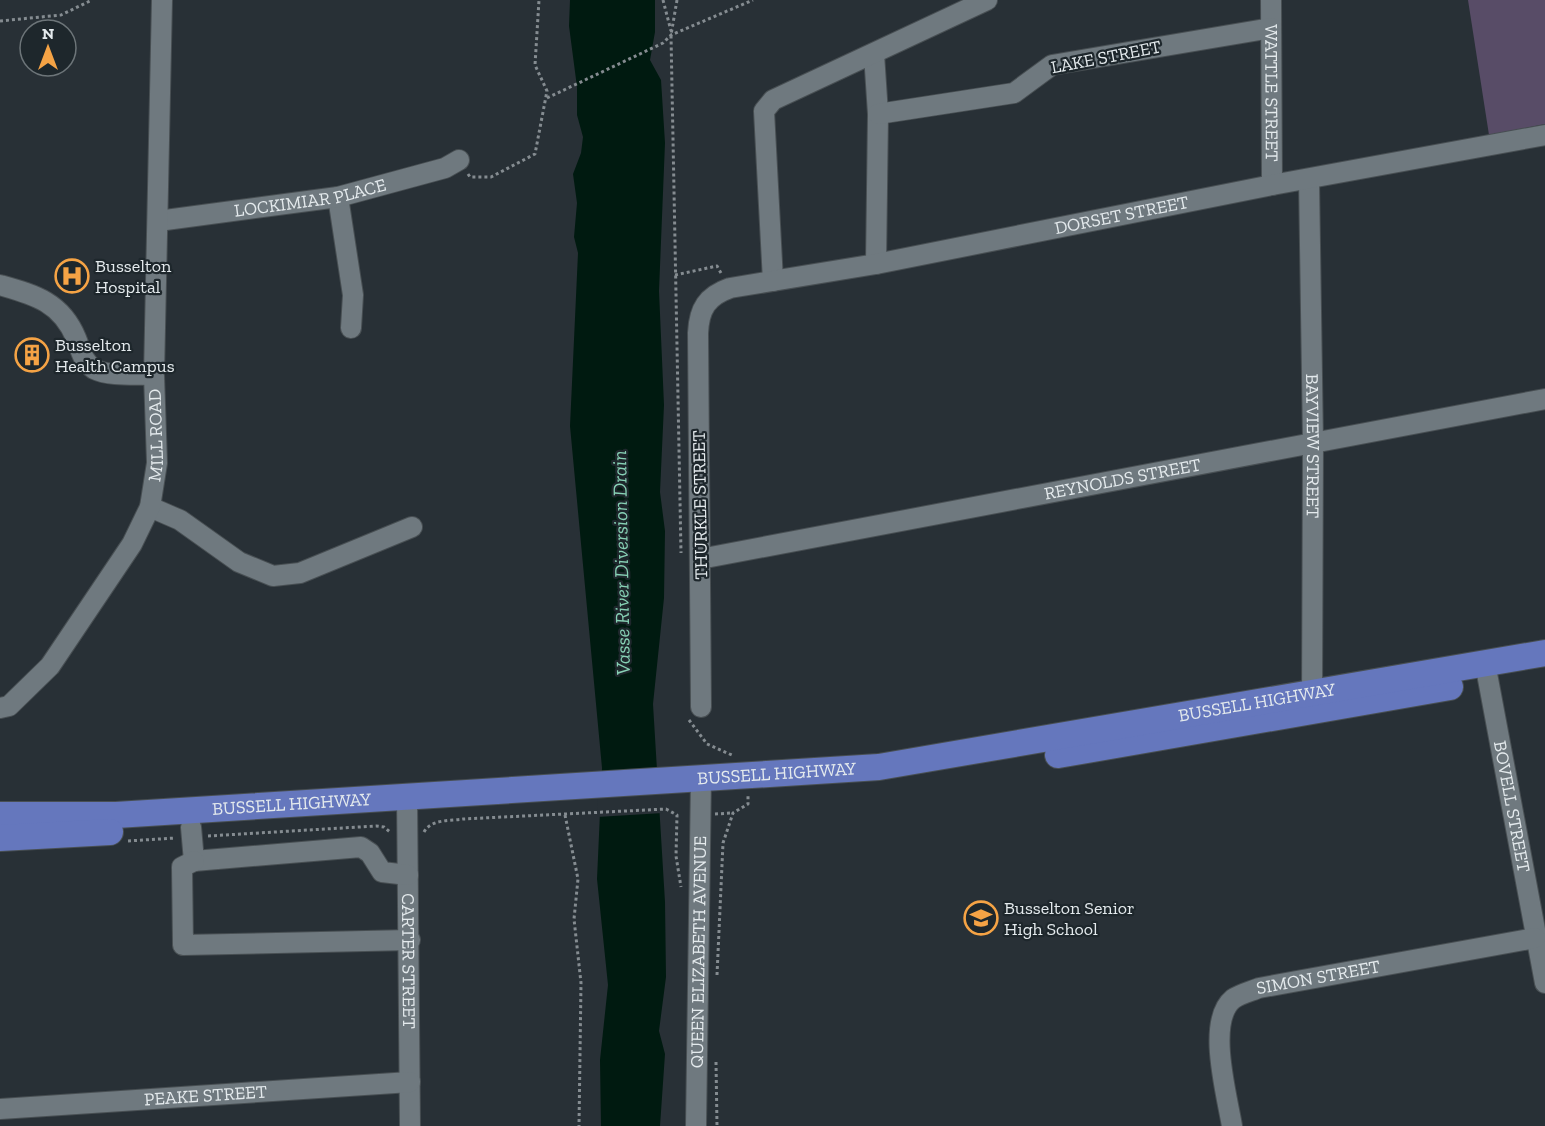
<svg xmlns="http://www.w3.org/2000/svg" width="1545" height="1126" font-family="'Zilla Slab',serif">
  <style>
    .green { fill: #584c67 }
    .water { fill: #001a10 }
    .pier { fill: #283036 }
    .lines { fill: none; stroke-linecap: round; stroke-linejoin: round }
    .minor-casing { stroke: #484f53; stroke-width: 22 }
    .major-casing { stroke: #484f53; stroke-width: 28 }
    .path { stroke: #858c91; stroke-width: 3; stroke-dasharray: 3 3; stroke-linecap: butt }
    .minor { stroke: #6f797f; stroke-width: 20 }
    .major { stroke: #6577bd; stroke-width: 26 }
    .labels { text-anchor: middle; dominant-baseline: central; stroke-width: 4.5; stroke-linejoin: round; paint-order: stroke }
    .street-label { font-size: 18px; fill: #e4eaed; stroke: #1e272c }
    .poi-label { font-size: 18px; fill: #e4eaed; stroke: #1e272c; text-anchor: start }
    .water-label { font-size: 20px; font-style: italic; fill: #87d1b5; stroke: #1e272c }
  </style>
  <rect width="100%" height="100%" fill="#283036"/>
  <!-- green -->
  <polygon class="green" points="1468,0 1545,0 1545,124 1489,135"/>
  <!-- water -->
  <polygon class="water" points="570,0 655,0 655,32 650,60 661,80 665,143 659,291 664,405 660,492 665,531 664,598 653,704 665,902 666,977 659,1031 665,1054 660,1126 601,1126 600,1060 608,985 597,879 602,768 570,426 578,253 574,237 577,203 573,174 581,153 583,137 577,115 577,87 569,26"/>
  <!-- pier -->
  <polygon class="pier" points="660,771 663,813 597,817 599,775"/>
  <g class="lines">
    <defs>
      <g id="minor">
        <path id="s1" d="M1271,0L1272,185"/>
        <polyline points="874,54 878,114 876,264"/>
        <polyline points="878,114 1014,93 1052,65 1271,28"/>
        <path id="s2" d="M1309,179L1313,442L1312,705"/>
        <polyline points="338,197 353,295 351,328"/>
        <path id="s3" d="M158,221L338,197L445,168L459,160"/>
        <polyline points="773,281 764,111 773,100 987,0"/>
        <path d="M0,285C35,295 61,302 76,338C81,350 82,361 94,369C110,377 137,374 154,375"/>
        <polyline points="150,507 180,520 239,562 273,576 300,573 412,527"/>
        <path id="s4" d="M700,559L1545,399"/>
        <path id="s5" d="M1485,663L1545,983"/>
        <path id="s6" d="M701,707L698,333C699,309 707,296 730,288L876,264L1272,185L1545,135"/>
        <path id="s7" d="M0,708L9,706L50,666L132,544L150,507L157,463L154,375L162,0"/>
        <path id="s8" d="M407,796L410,1126"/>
        <polyline points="191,827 194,861 361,847 370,853 382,872 408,875"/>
        <polyline points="194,861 182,867 183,945 410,940"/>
        <path id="s9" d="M0,1109L410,1082"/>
        <path id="s10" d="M696,1126L701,778"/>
        <path id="s11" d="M1232,1126C1227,1095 1206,1021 1233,999C1240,994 1252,991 1259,988L1535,938"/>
      </g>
      <g id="major">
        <polyline points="1058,755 1450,687"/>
        <path id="s12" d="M0,815H116L879,767L1545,653"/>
        <polyline points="0,838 110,832"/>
      </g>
    </defs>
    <!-- minor casing -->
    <use href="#minor" class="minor-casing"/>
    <!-- major casing -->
    <use href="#major" class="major-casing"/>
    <!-- path -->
    <g class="path">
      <polyline points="663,0 671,31"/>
      <polyline points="677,0 671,35 681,553"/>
      <polyline points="0,21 61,15 92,0"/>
      <polyline points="547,98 663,43 671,35 753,0"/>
      <polyline points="468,174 470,177 491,177 535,154 547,91 535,65 539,0"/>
      <polyline points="675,275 717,266 721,273"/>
      <polyline points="689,720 707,744 734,756"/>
      <polyline points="715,814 732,813"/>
      <polyline points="565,815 578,879 574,919 581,983 579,1126"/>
      <path d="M424,832C431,819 450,821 463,819L666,809L677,815L676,856L681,887"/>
      <polyline points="208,836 376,826 384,827 390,832"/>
      <polyline points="128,841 175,838"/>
      <polyline points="717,975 723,843 733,813 748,804 748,794"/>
      <polyline points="716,1062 717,1126"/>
    </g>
    <!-- minor -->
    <use href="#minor" class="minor"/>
    <!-- major -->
    <use href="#major" class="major"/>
  </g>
  <!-- icons -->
  <defs>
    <symbol id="hospital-ring" viewBox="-11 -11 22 22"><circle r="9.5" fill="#1e272c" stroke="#f5a345" stroke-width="1.5"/><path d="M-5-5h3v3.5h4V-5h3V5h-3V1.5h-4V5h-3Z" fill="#f5a345"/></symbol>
    <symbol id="building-ring" viewBox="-11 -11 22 22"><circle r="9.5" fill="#1e272c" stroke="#f5a345" stroke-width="1.5"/><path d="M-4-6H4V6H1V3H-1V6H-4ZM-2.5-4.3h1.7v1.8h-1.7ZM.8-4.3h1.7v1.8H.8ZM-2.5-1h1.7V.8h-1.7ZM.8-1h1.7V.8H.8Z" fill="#f5a345"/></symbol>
    <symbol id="school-ring" viewBox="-11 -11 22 22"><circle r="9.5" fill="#1e272c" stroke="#f5a345" stroke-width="1.5"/><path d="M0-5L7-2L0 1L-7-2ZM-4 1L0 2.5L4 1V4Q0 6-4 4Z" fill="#f5a345"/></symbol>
  </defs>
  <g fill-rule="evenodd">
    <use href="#hospital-ring" x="53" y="257" width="38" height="38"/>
    <use href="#building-ring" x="13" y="336" width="38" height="38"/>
    <use href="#school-ring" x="962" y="899" width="38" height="38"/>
  </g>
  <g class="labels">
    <!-- street labels -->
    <g class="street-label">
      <text transform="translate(1106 57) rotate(-11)">LAKE STREET</text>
      <text stroke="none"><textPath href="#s1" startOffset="93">WATTLE STREET</textPath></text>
      <text stroke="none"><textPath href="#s3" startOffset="154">LOCKIMIAR PLACE</textPath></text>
      <text stroke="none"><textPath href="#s6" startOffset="832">DORSET STREET</textPath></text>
      <text stroke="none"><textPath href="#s7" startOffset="327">MILL ROAD</textPath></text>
      <text stroke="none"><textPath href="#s2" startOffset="267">BAYVIEW STREET</textPath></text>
      <text stroke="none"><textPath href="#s4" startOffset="430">REYNOLDS STREET</textPath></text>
      <text transform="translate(700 505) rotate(-91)">THURKLE STREET</text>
      <text stroke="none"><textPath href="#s12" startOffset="1264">BUSSELL HIGHWAY</textPath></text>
      <text stroke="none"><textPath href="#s12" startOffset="778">BUSSELL HIGHWAY</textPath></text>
      <text stroke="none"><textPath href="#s12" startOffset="292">BUSSELL HIGHWAY</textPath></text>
      <text stroke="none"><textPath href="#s5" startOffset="146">BOVELL STREET</textPath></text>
      <text stroke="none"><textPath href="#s10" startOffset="174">QUEEN ELIZABETH AVENUE</textPath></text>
      <text stroke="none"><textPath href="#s8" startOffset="165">CARTER STREET</textPath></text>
      <text stroke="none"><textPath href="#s11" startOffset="220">SIMON STREET</textPath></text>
      <text stroke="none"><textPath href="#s9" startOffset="206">PEAKE STREET</textPath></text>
    </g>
    <!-- poi labels -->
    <g class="poi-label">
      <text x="95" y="266">Busselton<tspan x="95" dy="21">Hospital</tspan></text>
      <text x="55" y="345">Busselton<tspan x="55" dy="21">Health Campus</tspan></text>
      <text x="1004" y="908">Busselton Senior<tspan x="1004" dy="21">High School</tspan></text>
    </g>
    <!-- water labels -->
    <g class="water-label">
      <text transform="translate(621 563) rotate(-91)">Vasse River Diversion Drain</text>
    </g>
  </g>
  <!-- north arrow -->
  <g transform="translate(48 48)"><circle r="28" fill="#1e272c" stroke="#6d7579" stroke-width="1.5"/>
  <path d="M0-4.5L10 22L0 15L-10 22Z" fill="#f5a345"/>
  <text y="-9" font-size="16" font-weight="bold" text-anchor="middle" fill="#e4eaed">N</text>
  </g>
</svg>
